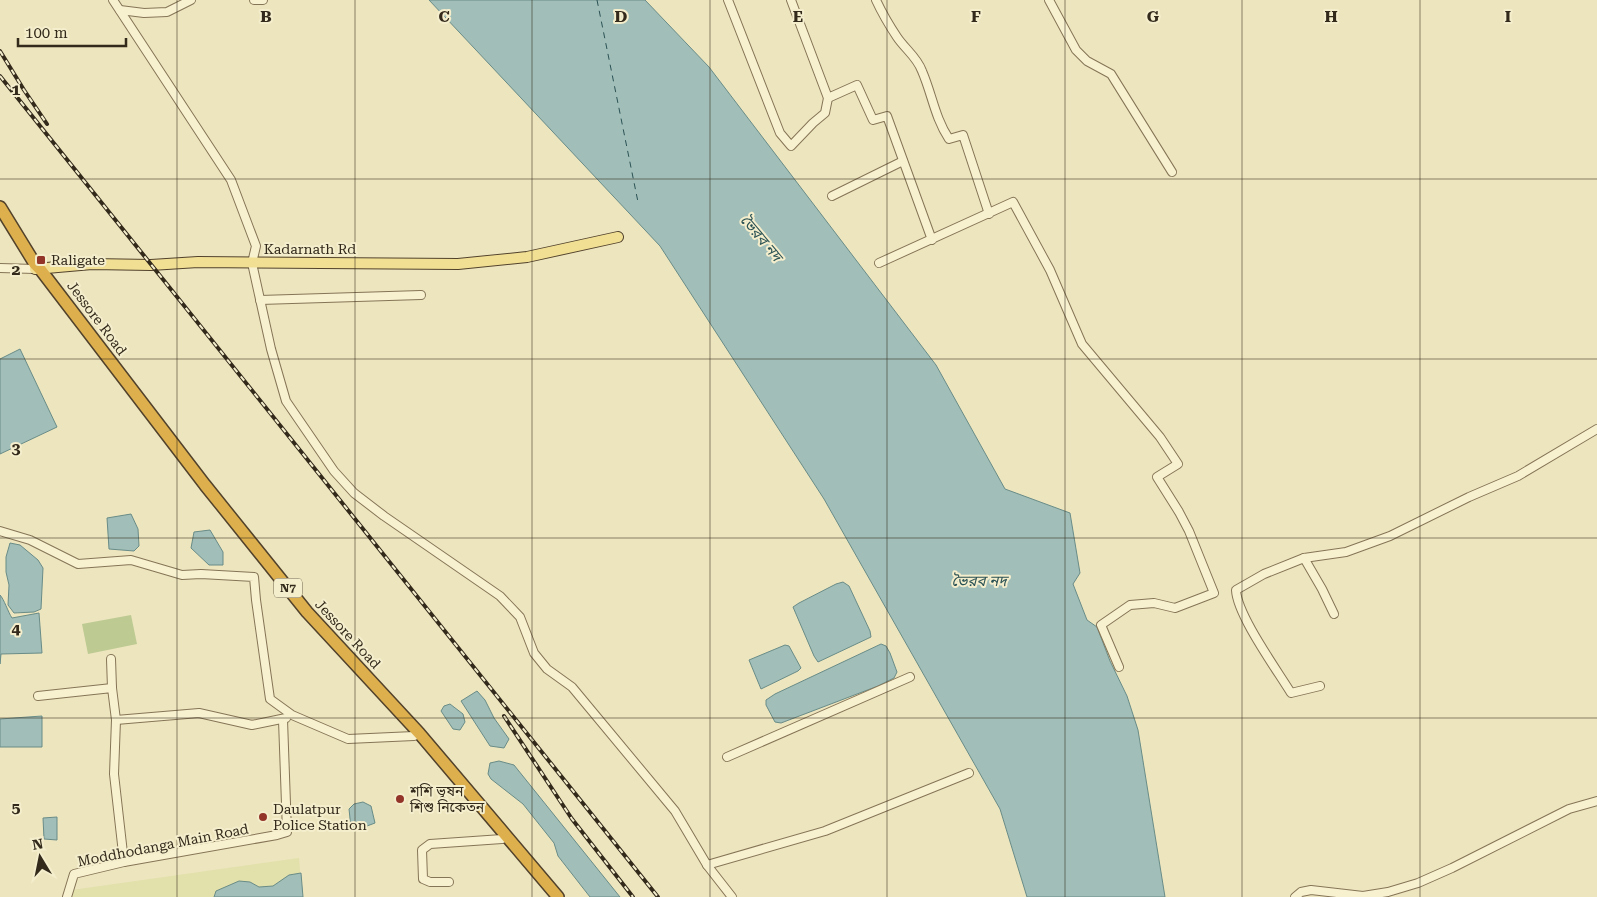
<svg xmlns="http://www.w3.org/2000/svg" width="1597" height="897" font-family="'Roboto Serif','Noto Sans Bengali',serif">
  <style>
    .farmland { fill: #e2e0ab }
    .green { fill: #bdca92 }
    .water { fill: #a1beb9; stroke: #698c87 }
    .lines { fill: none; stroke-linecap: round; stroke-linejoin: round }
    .ferry { stroke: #2b5254; stroke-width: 1; stroke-dasharray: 6 5; stroke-linecap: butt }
    .minor-casing { stroke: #857557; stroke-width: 10 }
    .major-casing { stroke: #52422c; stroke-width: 12 }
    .highway-casing { stroke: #52422c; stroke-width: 14 }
    .minor { stroke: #f8f1d0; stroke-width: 8 }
    .major { stroke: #f1e094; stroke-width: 10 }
    .highway { stroke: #ddb04d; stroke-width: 11 }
    .rail-casing { stroke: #342a1b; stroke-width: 4 }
    .rail { stroke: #f5eecd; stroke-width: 2; stroke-dasharray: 5.5; stroke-linecap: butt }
    .grid { fill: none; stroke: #342a1b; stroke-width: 1; stroke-opacity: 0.55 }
    .poi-dot { fill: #933428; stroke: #f5eecd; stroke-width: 2 }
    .labels { text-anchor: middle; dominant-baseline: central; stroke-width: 4; stroke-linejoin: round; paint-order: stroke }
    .shield { fill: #f5eecd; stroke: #6e6550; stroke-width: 1 }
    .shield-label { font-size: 12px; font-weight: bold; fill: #342a1b }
    .street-label { font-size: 14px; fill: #342a1b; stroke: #f5eecd }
    .poi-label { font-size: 14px; fill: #342a1b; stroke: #f5eecd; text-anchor: start }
    .water-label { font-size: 15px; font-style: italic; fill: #2b5254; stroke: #f5eecd }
    .grid-label { font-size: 16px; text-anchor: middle; font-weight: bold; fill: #342a1b; stroke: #f5eecd; stroke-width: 4; stroke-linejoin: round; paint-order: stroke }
  </style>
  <rect width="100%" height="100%" fill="#ede5be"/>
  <!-- farmland -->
  <polygon class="farmland" points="299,858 302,897 65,897 65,891"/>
  <!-- green -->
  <polygon class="green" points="131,615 137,644 88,654 82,624"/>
  <!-- water -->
  <g class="water">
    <polygon points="429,0 645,0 709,67 936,365 1005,489 1070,513 1080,573 1073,584 1087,620 1097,627 1110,661 1127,696 1138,730 1165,897 1027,897 1000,809 824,499 660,246"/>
    <polygon points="20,349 57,427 0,454 0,359"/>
    <polygon points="131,514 138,529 139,546 134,551 109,549 107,518"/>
    <polygon points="210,530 223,552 223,565 209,565 191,548 194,532"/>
    <polygon points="10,543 20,545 38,560 43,568 41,609 34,612 14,613 8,605 9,585 6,572 6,557"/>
    <polygon points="843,582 849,586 870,631 871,637 818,662 814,656 793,607 799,603 836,584"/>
    <path d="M0,595C4,599 8,612 12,618L39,613L42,653L1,654L0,664Z"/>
    <polygon points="881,644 886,646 890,653 897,672 894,678 878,686 781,723 775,722 766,705 766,700 775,694"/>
    <polygon points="785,645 789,646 801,668 798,671 761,689 749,660"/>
    <polygon points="477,691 485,700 494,718 509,739 504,748 490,746 461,701"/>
    <polygon points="450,704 463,714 465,722 460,730 453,729 441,711 444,706"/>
    <polygon points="42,716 42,747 0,747 0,719"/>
    <polygon points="499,761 514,765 620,897 590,897 558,856 554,843 523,804 491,779 488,774 490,763"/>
    <polygon points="363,802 371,806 375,823 359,829 351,828 349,809 354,804"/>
    <polygon points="57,817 57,840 44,839 43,818"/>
    <polygon points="301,873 303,897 214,897 216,891 239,881 250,882 259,887 273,886 289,875"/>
  </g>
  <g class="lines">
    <!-- ferry -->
    <polyline class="ferry" points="597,0 638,202"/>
    <defs>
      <g id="minor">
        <polyline points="113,0 231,180 256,246 252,263 271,349 286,401 334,471 354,493 384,516 500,596 520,617 534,653 547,669 572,687 675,811 707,865 732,897"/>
        <polyline points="254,0 263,0"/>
        <polyline points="728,0 780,133 791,146 813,123 825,113 828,98"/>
        <polyline points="791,0 828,98 857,85 873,120 887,116 932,240"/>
        <path d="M876,0C882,13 889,25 897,37C905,49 917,57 922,71C932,94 935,118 949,139L963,135L989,214"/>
        <polyline points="1049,0 1076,50 1087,61 1111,74 1172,172"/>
        <polyline points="120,10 144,13 167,12 191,0"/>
        <polyline points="832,196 903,161"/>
        <polyline points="879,263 1013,202 1050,270 1082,344 1160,437 1178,464 1157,477 1179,512 1189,531 1214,593 1175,608 1154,603 1130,605 1101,625 1119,667"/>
        <polyline points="0,268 35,269"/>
        <polyline points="260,300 421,295"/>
        <polyline points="0,531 30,540 78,564 131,560 182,575 201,574 254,577 256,600 270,699 292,715 348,739 414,736"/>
        <polyline points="1304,558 1322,589 1334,614"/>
        <polyline points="111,659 112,688"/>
        <path d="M1320,686L1291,693C1277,670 1237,615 1236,590L1264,574L1304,558L1346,552L1390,536L1469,497L1518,476L1597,429"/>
        <polyline points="38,696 112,688 116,720 199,713 252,725 286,718"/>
        <polyline points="116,720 114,774 124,862"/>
        <polyline points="727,757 910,677"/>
        <polyline points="707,865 825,831 969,773"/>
        <polyline points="449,882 430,882 423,879 422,850 430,844 502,839"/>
        <polyline points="67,897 74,874 124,862 277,835 287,832 283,720"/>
        <polyline points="1295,897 1301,892 1311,890 1363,896 1388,892 1418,883 1452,868 1569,809 1597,801"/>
      </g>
      <polyline id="major" points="35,269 92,264 151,265 198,262 458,264 527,257 618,237"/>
      <polyline id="highway" points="0,207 35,264 40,269 205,485 307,612 419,733 558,897"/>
    </defs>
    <!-- minor casing -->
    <use href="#minor" class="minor-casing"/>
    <!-- major casing -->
    <use href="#major" class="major-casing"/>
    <!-- highway casing -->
    <use href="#highway" class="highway-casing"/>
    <!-- minor -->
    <use href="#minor" class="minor"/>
    <!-- major -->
    <use href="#major" class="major"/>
    <!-- highway -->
    <use href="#highway" class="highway"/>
    <defs>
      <g id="rail">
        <polyline points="0,51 24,90 47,124"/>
        <polyline points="0,76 658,897"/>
        <polyline points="504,716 572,819 633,897"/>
      </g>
    </defs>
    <!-- rail casing -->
    <use href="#rail" class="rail-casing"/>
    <!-- rail -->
    <use href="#rail" class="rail"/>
  </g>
  <!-- grid -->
  <path class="grid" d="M177,0V897M355,0V897M532,0V897M710,0V897M887,0V897M1065,0V897M1242,0V897M1420,0V897M0,179H1597M0,359H1597M0,538H1597M0,718H1597"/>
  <!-- markers -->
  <g class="poi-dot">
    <rect x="36" y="255" width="10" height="10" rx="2.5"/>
    <circle cx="400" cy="799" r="5"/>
    <circle cx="263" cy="817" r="5"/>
  </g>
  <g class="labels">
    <!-- shield labels -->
    <rect class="shield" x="274" y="578.5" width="28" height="19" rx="4"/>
    <g class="shield-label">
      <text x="288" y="588">N7</text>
    </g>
    <!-- street labels -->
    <g class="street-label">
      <text x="310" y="249">Kadarnath Rd</text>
      <text transform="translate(97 318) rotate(53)">Jessore Road</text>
      <text transform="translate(348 634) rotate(47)">Jessore Road</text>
      <text transform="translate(163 845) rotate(-11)">Moddhodanga Main Road</text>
    </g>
    <!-- poi labels -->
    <g class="poi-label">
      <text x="51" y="260">Raligate</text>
      <text x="410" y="791">শশি ভূষন<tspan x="410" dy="16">শিশু নিকেতন</tspan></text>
      <text x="273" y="809">Daulatpur<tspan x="273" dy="16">Police Station</tspan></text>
    </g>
    <!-- water labels -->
    <g class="water-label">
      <text transform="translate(761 238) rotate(50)">ভৈরব নদ</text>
      <text x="979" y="581">ভৈরব নদ</text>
    </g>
  </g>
  <g class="grid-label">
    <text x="266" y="22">B</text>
    <text x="444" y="22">C</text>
    <text x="621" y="22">D</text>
    <text x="798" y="22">E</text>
    <text x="976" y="22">F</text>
    <text x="1153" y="22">G</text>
    <text x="1331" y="22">H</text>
    <text x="1508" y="22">I</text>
    <text x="16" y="95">1</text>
    <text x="16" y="275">2</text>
    <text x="16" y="454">3</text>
    <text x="16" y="634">4</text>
    <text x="16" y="813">5</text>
  </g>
  <!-- north arrow -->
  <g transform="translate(40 857) rotate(350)" stroke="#f5eecd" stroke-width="4" paint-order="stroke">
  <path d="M0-4L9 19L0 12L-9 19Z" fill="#342a1b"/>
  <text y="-8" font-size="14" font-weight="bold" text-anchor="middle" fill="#342a1b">N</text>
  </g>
  <!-- scale -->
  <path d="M18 38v8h108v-8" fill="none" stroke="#342a1b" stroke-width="2.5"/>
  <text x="25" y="38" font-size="15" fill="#342a1b" stroke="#f5eecd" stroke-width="4" paint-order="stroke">100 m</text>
</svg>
